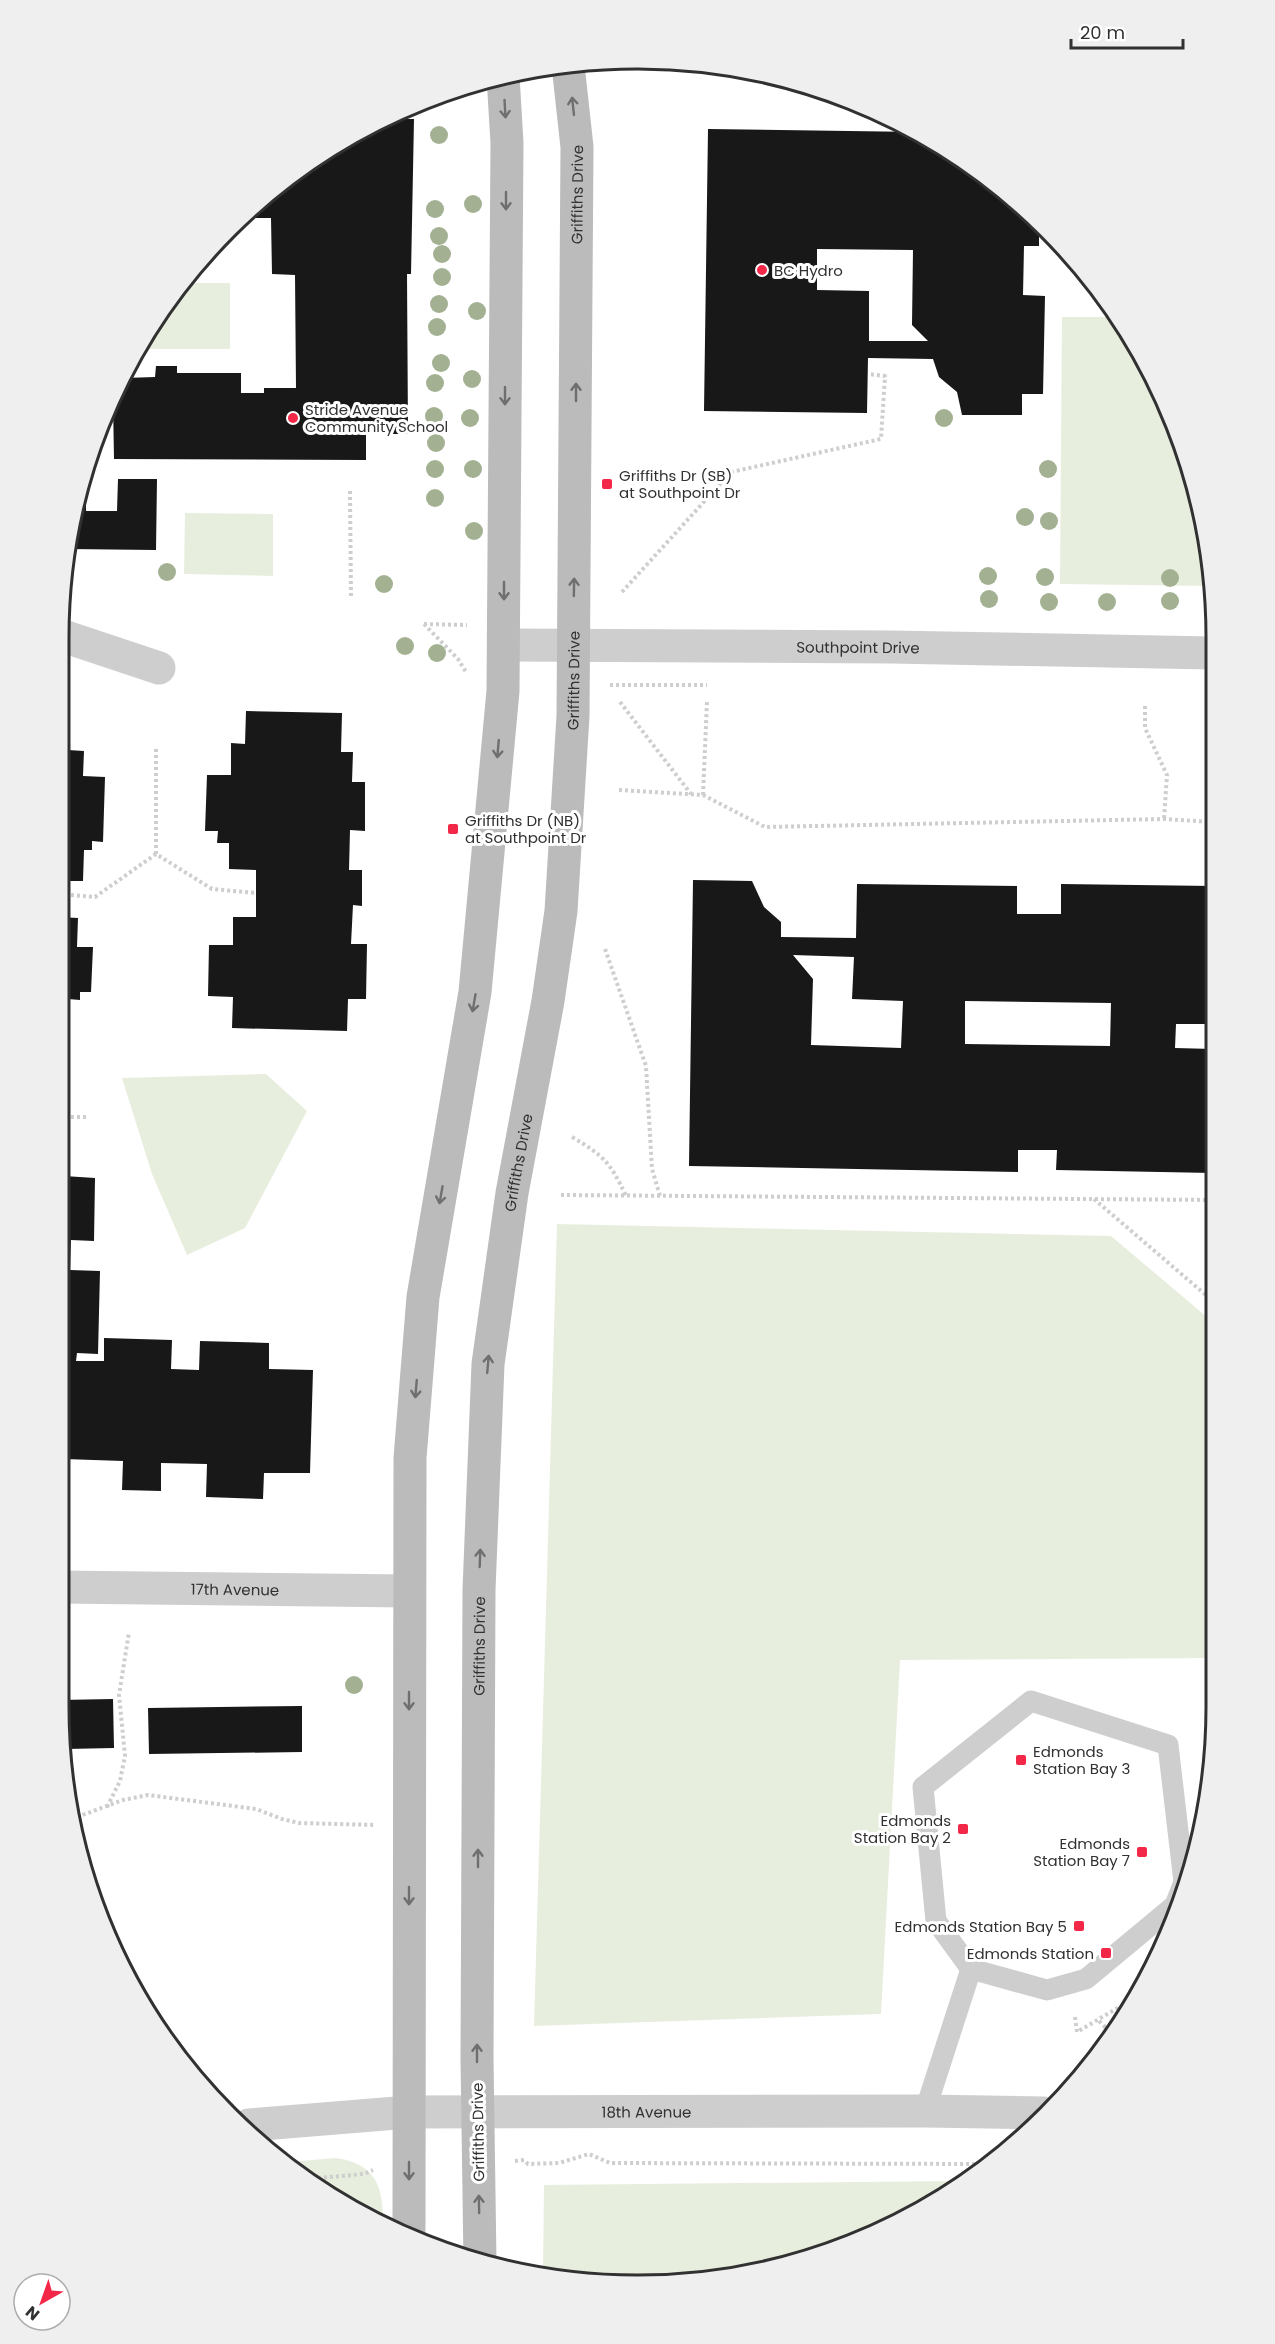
<svg xmlns="http://www.w3.org/2000/svg" width="1275" height="2344" font-family="Poppins,sans-serif">
  <style>
    .green { fill: #e8eede }
    .building { fill: #181818; fill-rule: evenodd }
    .lines { fill: none; stroke-linecap: round; stroke-linejoin: round }
    .path { stroke: #cecece; stroke-width: 4; stroke-dasharray: 3 3; stroke-linecap: butt }
    .service { stroke: #cecece; stroke-width: 21 }
    .minor { stroke: #cecece; stroke-width: 33 }
    .tertiary { stroke: #cecece; stroke-width: 33 }
    .secondary { stroke: #bbb; stroke-width: 33 }
    .tree { fill: #a3b192 }
    .oneway { stroke: #6f6f6f }
    .poi-dot { fill: #f32747; stroke: #fff; stroke-width: 2 }
    .labels { text-anchor: middle; dominant-baseline: central; stroke-width: 6; stroke-linejoin: round; paint-order: stroke }
    .street-label { font-size: 15px; fill: #313131; stroke: #fff }
    .poi-label { font-size: 15px; fill: #313131; stroke: #fff; text-anchor: start }
    .rim { fill: none; stroke: #313131; stroke-width: 3 }
  </style>
  <rect width="100%" height="100%" fill="#fff"/>
  <!-- green -->
  <g class="green">
    <polygon points="183,283 230,283 230,349 136,349"/>
    <polygon points="1062,317 1120,317 1173,416 1212,562 1212,586 1060,584"/>
    <polygon points="185,513 273,514 273,576 184,574"/>
    <polygon points="266,1074 307,1111 245,1228 187,1255 152,1174 122,1078"/>
    <polygon points="557,1224 1111,1236 1214,1323 1215,1658 900,1660 881,2014 534,2026"/>
    <path d="M336,2158C374,2164 382,2183 383,2218L316,2188L288,2162Z"/>
    <polygon points="956,2181 859,2241 676,2284 543,2271 544,2185"/>
  </g>
  <!-- building -->
  <g class="building">
    <polygon points="400,111 400,119 414,119 411,274 407,274 408,434 366,434 366,460 114,459 113,402 124,378 155,377 156,366 177,366 177,373 241,373 241,393 264,393 264,388 296,388 295,275 272,274 271,218 244,218 244,229 230,229 285,178 381,118"/>
    <path d="M708,129L918,132L927,136L1020,202L1039,224V246H1024L1023,295L1045,296L1043,394H1022V415H962L957,392L939,377L933,359L868,358L867,413L704,411ZM817,249L913,250L912,325L928,341H869V291L817,290Z"/>
    <polygon points="86,469 86,511 117,511 118,479 157,479 156,550 68,549 78,487"/>
    <polygon points="246,711 342,713 341,752 353,752 352,782 365,782 365,831 350,830 349,870 362,870 362,906 353,905 351,944 367,944 366,999 348,999 347,1031 232,1028 233,997 208,996 209,945 233,945 233,917 256,917 256,870 229,869 229,843 217,843 218,831 205,831 207,775 231,775 231,743 245,744"/>
    <polygon points="60,737 69,738 68,750 84,751 83,776 105,777 103,842 92,841 92,850 84,850 83,881 59,881"/>
    <path d="M693,880L752,881L764,907L781,922V937L856,938L857,884L1017,886V914H1061V884L1213,886V1024H1176L1175,1048L1213,1049V1173L1056,1170L1057,1150H1018V1172L689,1166ZM793,955L854,957L852,999L903,1001L901,1048L811,1045L813,979ZM965,1001L1111,1003L1110,1046L965,1044Z"/>
    <polygon points="59,917 78,918 77,947 93,947 91,992 80,992 80,1000 68,999 67,1025 59,1024"/>
    <polygon points="59,1148 64,1148 64,1176 95,1178 94,1241 71,1240 70,1270 100,1271 98,1354 77,1353 76,1361 104,1361 104,1338 172,1340 171,1369 199,1370 200,1341 269,1343 269,1369 313,1370 310,1473 264,1473 263,1499 206,1497 207,1464 161,1463 161,1491 122,1490 123,1461 64,1459 63,1488 59,1488"/>
    <polygon points="113,1699 114,1748 66,1749 59,1700"/>
    <polygon points="302,1706 302,1752 149,1754 148,1708"/>
  </g>
  <g class="lines">
    <!-- path -->
    <g class="path">
      <polyline points="350,491 351,597"/>
      <polyline points="622,592 731,472 881,439 885,376 868,374"/>
      <polyline points="424,624 458,659 466,672"/>
      <polyline points="424,624 467,625"/>
      <polyline points="610,685 707,685"/>
      <polyline points="620,702 691,794"/>
      <polyline points="1145,706 1145,728 1167,775 1164,819"/>
      <polyline points="619,790 703,795 765,827 1164,819 1212,822"/>
      <polyline points="703,795 707,701"/>
      <polyline points="156,854 156,748"/>
      <polyline points="59,894 95,897 156,854 212,889 256,893"/>
      <polyline points="605,949 646,1066 652,1169 660,1196"/>
      <polyline points="59,1117 89,1117"/>
      <path d="M572,1137C604,1156 610,1162 626,1196"/>
      <polyline points="561,1195 1214,1200"/>
      <polyline points="1094,1199 1214,1302"/>
      <polyline points="107,1807 120,1781 125,1756 119,1695 129,1632"/>
      <polyline points="77,1817 123,1800 148,1795 256,1809 282,1819 299,1823 376,1825"/>
      <polyline points="1075,2017 1077,2032 1138,1996"/>
      <polyline points="1099,2021 1110,2032"/>
      <polyline points="515,2161 524,2160 528,2164 559,2163 589,2154 610,2163 983,2164"/>
      <polyline points="306,2179 364,2174 373,2170"/>
    </g>
    <!-- service -->
    <g class="service">
      <polygon points="1031,1701 1168,1745 1184,1882 1175,1905 1086,1979 1047,1990 971,1969 936,1921 923,1787"/>
      <polyline points="925,2111 971,1969"/>
    </g>
    <!-- minor -->
    <g class="minor">
      <polyline points="60,635 159,668"/>
      <path id="s1" d="M59,1587L409,1591"/>
      <path id="s2" d="M249,2125L409,2112L925,2111L1043,2113"/>
    </g>
    <!-- tertiary -->
    <path class="tertiary" id="s3" d="M504,645L891,647L1212,653"/>
    <!-- secondary -->
    <g class="secondary">
      <polyline points="409,2230 410,1458 423,1297 475,992 503,691 507,143 503,76"/>
      <path id="s4" d="M480,2262L477,2058L479,1590L488,1364L512,1193L548,1001L561,911L573,716L577,147L568,65"/>
    </g>
  </g>
  <!-- trees -->
  <g class="tree">
    <circle cx="439" cy="135" r="9"/>
    <circle cx="473" cy="204" r="9"/>
    <circle cx="435" cy="209" r="9"/>
    <circle cx="439" cy="236" r="9"/>
    <circle cx="442" cy="254" r="9"/>
    <circle cx="442" cy="277" r="9"/>
    <circle cx="439" cy="304" r="9"/>
    <circle cx="477" cy="311" r="9"/>
    <circle cx="437" cy="327" r="9"/>
    <circle cx="441" cy="363" r="9"/>
    <circle cx="472" cy="379" r="9"/>
    <circle cx="435" cy="383" r="9"/>
    <circle cx="434" cy="416" r="9"/>
    <circle cx="470" cy="418" r="9"/>
    <circle cx="944" cy="418" r="9"/>
    <circle cx="436" cy="443" r="9"/>
    <circle cx="435" cy="469" r="9"/>
    <circle cx="473" cy="469" r="9"/>
    <circle cx="1048" cy="469" r="9"/>
    <circle cx="435" cy="498" r="9"/>
    <circle cx="1025" cy="517" r="9"/>
    <circle cx="1049" cy="521" r="9"/>
    <circle cx="474" cy="531" r="9"/>
    <circle cx="167" cy="572" r="9"/>
    <circle cx="988" cy="576" r="9"/>
    <circle cx="1045" cy="577" r="9"/>
    <circle cx="1170" cy="578" r="9"/>
    <circle cx="384" cy="584" r="9"/>
    <circle cx="989" cy="599" r="9"/>
    <circle cx="1170" cy="601" r="9"/>
    <circle cx="1049" cy="602" r="9"/>
    <circle cx="1107" cy="602" r="9"/>
    <circle cx="405" cy="646" r="9"/>
    <circle cx="437" cy="653" r="9"/>
    <circle cx="354" cy="1685" r="9"/>
  </g>
  <!-- one-way arrows -->
  <defs><path id="oneway-shaft" d="M-6 0H5M1.5-3L5.5 0L1.5 3" fill="none" stroke-width="1.6" stroke-linecap="round" stroke-linejoin="round" transform="scale(1.5)"/></defs>
  <g class="oneway">
    <use href="#oneway-shaft" transform="translate(573 106) rotate(-96)"/>
    <use href="#oneway-shaft" transform="translate(505 109) rotate(87)"/>
    <use href="#oneway-shaft" transform="translate(506 201) rotate(90)"/>
    <use href="#oneway-shaft" transform="translate(576 392) rotate(-90)"/>
    <use href="#oneway-shaft" transform="translate(505 396) rotate(90)"/>
    <use href="#oneway-shaft" transform="translate(574 587) rotate(-89)"/>
    <use href="#oneway-shaft" transform="translate(504 591) rotate(90)"/>
    <use href="#oneway-shaft" transform="translate(498 749) rotate(95)"/>
    <use href="#oneway-shaft" transform="translate(474 1003) rotate(100)"/>
    <use href="#oneway-shaft" transform="translate(441 1195) rotate(100)"/>
    <use href="#oneway-shaft" transform="translate(488 1364) rotate(-85)"/>
    <use href="#oneway-shaft" transform="translate(416 1389) rotate(95)"/>
    <use href="#oneway-shaft" transform="translate(480 1558) rotate(-88)"/>
    <use href="#oneway-shaft" transform="translate(409 1701) rotate(90)"/>
    <use href="#oneway-shaft" transform="translate(478 1858) rotate(-90)"/>
    <use href="#oneway-shaft" transform="translate(409 1896) rotate(90)"/>
    <use href="#oneway-shaft" transform="translate(477 2053) rotate(-90)"/>
    <use href="#oneway-shaft" transform="translate(409 2171) rotate(90)"/>
    <use href="#oneway-shaft" transform="translate(479 2204) rotate(-91)"/>
  </g>
  <!-- markers -->
  <g class="poi-dot">
    <circle cx="762" cy="270" r="6"/>
    <circle cx="293" cy="418" r="6"/>
    <rect x="601" y="478" width="12" height="12" rx="3"/>
    <rect x="447" y="823" width="12" height="12" rx="3"/>
    <rect x="1015" y="1754" width="12" height="12" rx="3"/>
    <rect x="957" y="1823" width="12" height="12" rx="3"/>
    <rect x="1136" y="1846" width="12" height="12" rx="3"/>
    <rect x="1073" y="1920" width="12" height="12" rx="3"/>
    <rect x="1100" y="1947" width="12" height="12" rx="3"/>
  </g>
  <g class="labels">
    <!-- street labels -->
    <g class="street-label">
      <text stroke="none"><textPath href="#s4" startOffset="2074">Griffiths Drive</textPath></text>
      <text stroke="none"><textPath href="#s3" startOffset="354">Southpoint Drive</textPath></text>
      <text stroke="none"><textPath href="#s4" startOffset="1588">Griffiths Drive</textPath></text>
      <text stroke="none"><textPath href="#s4" startOffset="1102">Griffiths Drive</textPath></text>
      <text stroke="none"><textPath href="#s1" startOffset="176">17th Avenue</textPath></text>
      <text stroke="none"><textPath href="#s4" startOffset="616">Griffiths Drive</textPath></text>
      <text stroke="none"><textPath href="#s2" startOffset="398">18th Avenue</textPath></text>
      <text transform="translate(478 2132) rotate(-91)">Griffiths Drive</text>
    </g>
    <!-- poi labels -->
    <g class="poi-label">
      <text x="774" y="270">BC Hydro</text>
      <text x="305" y="409">Stride Avenue<tspan x="305" dy="17">Community School</tspan></text>
      <text x="619" y="475">Griffiths Dr (SB)<tspan x="619" dy="17">at Southpoint Dr</tspan></text>
      <text x="465" y="820">Griffiths Dr (NB)<tspan x="465" dy="17">at Southpoint Dr</tspan></text>
      <text x="1033" y="1751">Edmonds<tspan x="1033" dy="17">Station Bay 3</tspan></text>
      <text x="951" y="1820" text-anchor="end">Edmonds<tspan x="951" dy="17">Station Bay 2</tspan></text>
      <text x="1130" y="1843" text-anchor="end">Edmonds<tspan x="1130" dy="17">Station Bay 7</tspan></text>
      <text x="1067" y="1926" text-anchor="end">Edmonds Station Bay 5</text>
      <text x="1094" y="1953" text-anchor="end">Edmonds Station</text>
    </g>
  </g>
  <!-- crop -->
  <path d="M0 0H1275V2344H0ZM637 69H638A568 568 0 0 1 1206 637V1707A568 568 0 0 1 638 2275H637A568 568 0 0 1 69 1707V637A568 568 0 0 1 637 69Z" fill="#efefef" fill-rule="evenodd"/>
  <path class="rim" d="M637 69H638A568 568 0 0 1 1206 637V1707A568 568 0 0 1 638 2275H637A568 568 0 0 1 69 1707V637A568 568 0 0 1 637 69Z"/>
  <!-- north arrow -->
  <g transform="translate(42 2302) rotate(220)"><circle r="28" fill="#ffffff" stroke="#adadad" stroke-width="1.5"/>
  <path d="M0-4.5L10 22L0 15L-10 22Z" fill="#f32747"/>
  <text y="-9" font-size="16" font-weight="bold" text-anchor="middle" fill="#313131">N</text>
  </g>
  <!-- scale -->
  <path d="M1071 39v9h112v-9" fill="none" stroke="#313131" stroke-width="3"/>
  <text x="1080" y="39" font-size="18" fill="#313131" stroke="#ffffff" stroke-width="4.5" paint-order="stroke">20 m</text>
</svg>
